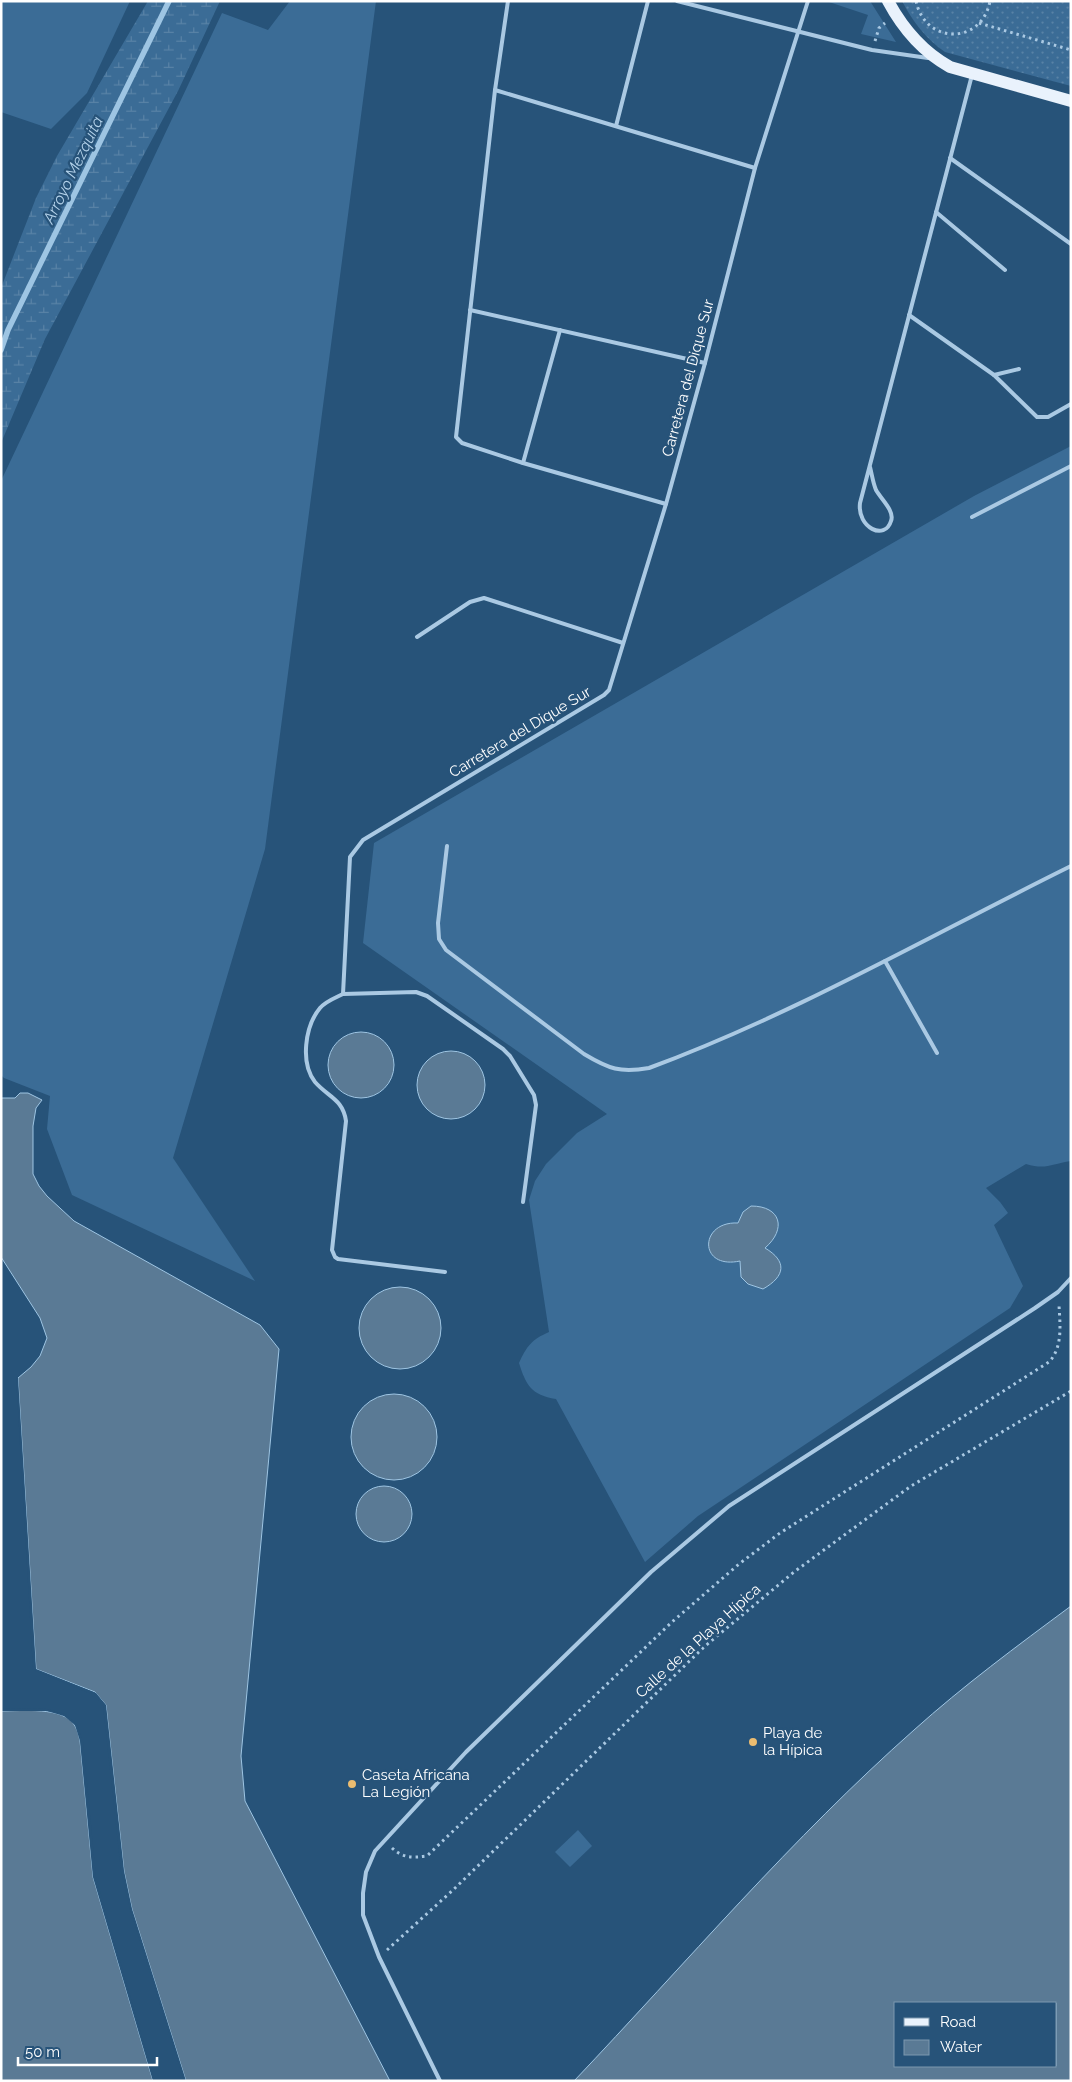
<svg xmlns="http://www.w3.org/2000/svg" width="1072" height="2082" font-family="Raleway,sans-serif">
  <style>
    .grass { fill: #3b6c96 }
    .wetland { fill: url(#wetland-marsh) }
    .garden { fill: url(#garden-dots) }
    .water { fill: #5a7a95; stroke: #9ec5e3; fill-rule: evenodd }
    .pier { fill: #275379 }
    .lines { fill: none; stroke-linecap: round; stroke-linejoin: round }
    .stream { stroke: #9ec5e3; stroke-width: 5.5 }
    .path { stroke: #aac9e3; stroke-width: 3; stroke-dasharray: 2.5 4; stroke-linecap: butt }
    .lane { stroke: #aac9e3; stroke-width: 4 }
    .primary { stroke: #e9f2fc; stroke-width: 12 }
    .poi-dot { fill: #ebbc70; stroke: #275379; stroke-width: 2 }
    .labels { text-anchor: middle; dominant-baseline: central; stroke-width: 4.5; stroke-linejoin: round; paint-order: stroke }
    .street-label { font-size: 15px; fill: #fff; stroke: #275379 }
    .poi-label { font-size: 15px; fill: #fff; stroke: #275379; text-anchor: start }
    .water-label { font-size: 16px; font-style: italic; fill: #b5d3eb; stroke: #275379 }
  </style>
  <defs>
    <pattern id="wetland-marsh" width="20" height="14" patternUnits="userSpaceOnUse" patternTransform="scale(1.25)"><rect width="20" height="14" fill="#3b6c96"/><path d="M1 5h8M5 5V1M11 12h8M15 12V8" fill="none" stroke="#5882a6"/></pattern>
    <pattern id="garden-dots" width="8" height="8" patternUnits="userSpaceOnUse" patternTransform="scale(1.25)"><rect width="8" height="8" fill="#3b6c96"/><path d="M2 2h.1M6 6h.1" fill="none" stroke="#5882a6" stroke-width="1.8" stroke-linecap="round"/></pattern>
  </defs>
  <rect width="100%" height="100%" fill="#275379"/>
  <!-- grass -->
  <g class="grass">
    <polygon points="1,1 130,1 87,93 51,129 1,112"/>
    <polygon points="290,1 376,1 265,849 173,1158 255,1281 72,1195 47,1129 50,1096 4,1078 1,1075 1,481 222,13 268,30"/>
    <polygon points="826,1 870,1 896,42 861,34 868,15"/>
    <path d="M1071,446V1161C1051,1164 1046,1170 1026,1164L986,1188L1000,1202L1008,1213L994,1225L1023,1286L1010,1308L698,1516L645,1562L556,1399C531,1395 526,1385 519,1363C527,1346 531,1340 549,1332L529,1200L535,1181L546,1164L577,1133L607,1114L363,943L374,843L974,496Z"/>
    <polygon points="578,1830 592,1846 570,1867 555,1852"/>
  </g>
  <!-- wetland -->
  <polygon class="wetland" points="148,1 220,1 178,91 45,339 1,443 1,288 36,198 57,156"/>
  <!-- garden -->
  <path class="garden" d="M902,1H1071V86L945,52C926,39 913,22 902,1Z"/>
  <!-- water -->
  <g class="water">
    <circle cx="361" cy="1065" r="33"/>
    <circle cx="451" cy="1085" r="34"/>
    <polygon points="20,1093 28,1093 42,1100 36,1108 33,1126 33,1174 39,1186 47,1196 74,1221 260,1325 279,1349 241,1756 245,1801 390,2081 186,2081 132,1909 124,1871 106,1705 95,1692 36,1669 18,1378 31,1367 40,1356 47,1338 40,1318 1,1257 1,1098 15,1098"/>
    <path d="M751,1206C781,1206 787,1229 765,1248C787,1261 786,1276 763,1289L748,1284L741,1277L740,1261C698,1270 699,1221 738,1223L743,1212Z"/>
    <circle cx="400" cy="1328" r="41"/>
    <circle cx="394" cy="1437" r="43"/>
    <circle cx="384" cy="1514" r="28"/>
    <path d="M1071,1606V2081H574C686,1963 792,1838 914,1730C963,1686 1017,1646 1071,1606ZM896,2003H1056V2066H896Z"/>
    <path d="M1,1711C21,1711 64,1706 75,1726C78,1731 79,1737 80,1741L93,1877L153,2081H1Z"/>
  </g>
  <!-- pier -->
  <g class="pier">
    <polygon points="16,1376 18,1378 36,1669 96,1693 106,1705 124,1871 132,1909 186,2081 184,2081 130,1910 121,1872 103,1706 94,1695 33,1670"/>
    <polygon points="1,1708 47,1709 65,1714 77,1724 83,1741 96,1877 155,2081 153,2081 93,1877 80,1741 75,1725 64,1716 47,1711 1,1711"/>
  </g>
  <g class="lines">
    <!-- stream -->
    <polyline class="stream" points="1,350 8,330 169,1"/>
    <!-- path -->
    <g class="path">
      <path d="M916,1C925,45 982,45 990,1"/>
      <polyline points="979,23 1071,50"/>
      <polyline points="875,41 879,28 885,23"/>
      <path d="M392,1848C403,1858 412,1858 427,1856L672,1622L739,1564L780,1533L1049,1362C1063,1347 1060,1325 1059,1305"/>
      <polyline points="387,1950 453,1890 704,1647 794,1572 911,1486 1071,1391"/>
    </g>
    <!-- lane -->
    <g class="lane">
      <polyline points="508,1 495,90 456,437 462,443 523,463 666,504"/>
      <polyline points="677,1 872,50 928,58"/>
      <polyline points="495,90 755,168"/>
      <polyline points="616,126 648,1"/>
      <polyline points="950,158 1071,244"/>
      <polyline points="936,212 1005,270"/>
      <polyline points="470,310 705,363"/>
      <polyline points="909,315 994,375 1037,417 1048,417 1071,404"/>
      <polyline points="994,375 1019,369"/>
      <polyline points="523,463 560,330"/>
      <path d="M870,467C872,475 873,483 876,490C881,499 895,511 891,521C885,541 857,528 860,503L972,75"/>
      <polyline points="972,517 1071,466"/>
      <polyline points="417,637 470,602 484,598 623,643"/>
      <path d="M447,846L438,923L439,939L446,950L584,1054C609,1069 620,1073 649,1068C795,1014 931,935 1071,866"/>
      <polyline points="885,961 937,1053"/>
      <polyline points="343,994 416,992 427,996 503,1049 510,1056 534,1095 536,1105 523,1202"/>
      <path d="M445,1272L338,1259L335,1257L332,1250L346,1121C343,1099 328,1097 315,1082C300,1063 305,1026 320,1008C326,1001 335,998 343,994L350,857L363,840L604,695L609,690L666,504L705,363L755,168L808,1"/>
      <polyline points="440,2081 379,1957 363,1915 363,1893 366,1872 375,1851 466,1752 651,1572 729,1506 1035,1308 1058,1292 1071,1278"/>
    </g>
    <!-- primary -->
    <path class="primary" d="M888,1C903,29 923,52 950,67L1071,101"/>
  </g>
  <!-- markers -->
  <g class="poi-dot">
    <circle cx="753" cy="1742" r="5"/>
    <circle cx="352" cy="1784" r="5"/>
  </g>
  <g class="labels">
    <!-- street labels -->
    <g class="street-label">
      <text transform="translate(688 378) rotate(-75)">Carretera del Dique Sur</text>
      <text transform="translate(520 732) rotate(-31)">Carretera del Dique Sur</text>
      <text transform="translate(698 1641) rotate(-42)">Calle de la Playa Hípica</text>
    </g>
    <!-- poi labels -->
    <g class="poi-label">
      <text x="763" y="1733">Playa de<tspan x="763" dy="17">la Hípica</tspan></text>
      <text x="362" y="1775">Caseta Africana<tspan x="362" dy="17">La Legión</tspan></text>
    </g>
    <!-- water labels -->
    <g class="water-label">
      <text transform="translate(73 170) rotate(-64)">Arroyo Mezquita</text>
    </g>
  </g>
  <!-- border -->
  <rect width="1072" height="2082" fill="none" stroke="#ffffff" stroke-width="5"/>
  <!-- legend -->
  <rect x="894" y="2002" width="162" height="65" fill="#275379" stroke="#7d98af"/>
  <rect x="904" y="2018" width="25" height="8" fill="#e9f2fc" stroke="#7d98af"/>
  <text x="940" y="2027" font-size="15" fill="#ffffff">Road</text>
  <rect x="904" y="2040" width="25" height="15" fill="#5a7a95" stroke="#7d98af"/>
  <text x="940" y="2052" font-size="15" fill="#ffffff">Water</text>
  <!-- scale -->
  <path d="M18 2057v8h139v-8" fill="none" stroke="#ffffff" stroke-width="2.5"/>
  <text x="25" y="2057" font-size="15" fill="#ffffff" stroke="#275379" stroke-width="4" paint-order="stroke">50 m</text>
</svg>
